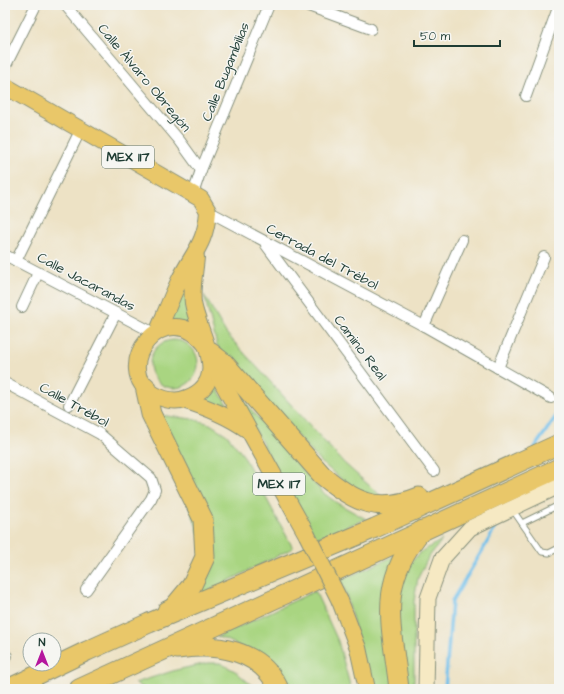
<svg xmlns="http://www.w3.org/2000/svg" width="564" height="694" font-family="'Architects Daughter',sans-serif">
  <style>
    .green { fill: #a9d581; stroke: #64895a }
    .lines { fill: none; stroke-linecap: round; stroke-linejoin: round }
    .stream { stroke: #70c0eb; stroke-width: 3.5 }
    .lane-casing { stroke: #86907c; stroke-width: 7 }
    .street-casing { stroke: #86907c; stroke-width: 12 }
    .secondary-casing { stroke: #86907c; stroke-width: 17 }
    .primary-casing { stroke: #86907c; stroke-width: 18 }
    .highway-casing { stroke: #86907c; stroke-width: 21 }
    .lane { stroke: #fff; stroke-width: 5 }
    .street { stroke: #fff; stroke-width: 10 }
    .secondary { stroke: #f6e9c3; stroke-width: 15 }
    .primary { stroke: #e9c769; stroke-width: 16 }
    .highway { stroke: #e9c769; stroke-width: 19 }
    .primary-bridge-casing { stroke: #86907c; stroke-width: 18; stroke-linecap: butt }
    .primary-bridge { stroke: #e9c769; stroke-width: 16 }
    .labels { text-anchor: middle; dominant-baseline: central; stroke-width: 3; stroke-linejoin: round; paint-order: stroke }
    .shield { fill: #f6f6f2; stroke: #60746d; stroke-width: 1 }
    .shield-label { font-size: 13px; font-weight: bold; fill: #1f3d34 }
    .street-label { font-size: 14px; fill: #1f3d34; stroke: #f6f6f2 }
  </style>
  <rect width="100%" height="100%" fill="#f6f6f2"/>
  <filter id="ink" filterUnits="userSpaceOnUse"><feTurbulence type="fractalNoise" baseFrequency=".025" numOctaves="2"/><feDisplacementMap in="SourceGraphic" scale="8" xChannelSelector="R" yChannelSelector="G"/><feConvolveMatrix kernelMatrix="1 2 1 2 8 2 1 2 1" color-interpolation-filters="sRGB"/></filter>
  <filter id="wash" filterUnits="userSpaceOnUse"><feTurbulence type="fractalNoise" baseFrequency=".012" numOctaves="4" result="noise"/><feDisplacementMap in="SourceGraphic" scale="16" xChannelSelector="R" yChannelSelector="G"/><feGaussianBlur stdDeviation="0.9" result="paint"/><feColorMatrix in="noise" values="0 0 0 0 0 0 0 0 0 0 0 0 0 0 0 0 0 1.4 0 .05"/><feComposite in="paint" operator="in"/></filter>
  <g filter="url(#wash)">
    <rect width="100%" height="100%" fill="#ede2c5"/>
    <!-- green -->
    <g class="green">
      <polygon points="187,282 192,329 163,326"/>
      <polygon points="204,295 226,333 344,463 381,496 372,496 347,484 322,463 224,357 217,345"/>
      <circle cx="174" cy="364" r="24"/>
      <polygon points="213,382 235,417 198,400"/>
      <polygon points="232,387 322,492 337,503 366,519 314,539"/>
      <polygon points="158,415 193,419 210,424 227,435 243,455 293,548 195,598 209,563"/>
      <polygon points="442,540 428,558 418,578 414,601 414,689 406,689 395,601 410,563 422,551"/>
      <polygon points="399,554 393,689 371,689 347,598 341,580"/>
      <path d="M315,591L338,641L351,689H283C262,664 250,646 217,637Z"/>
      <polygon points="208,663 220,663 235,671 256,689 145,689 135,683 176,670"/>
    </g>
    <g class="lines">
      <!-- stream -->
      <g class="stream">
        <polyline points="535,447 559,412"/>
        <polyline points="445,689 452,601 488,541 498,521"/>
      </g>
    </g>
  </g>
  <g filter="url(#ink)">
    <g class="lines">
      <defs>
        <g id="lane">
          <polyline points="512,509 542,552 549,553 559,548"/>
          <polyline points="522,523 559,505"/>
        </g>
        <g id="street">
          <polyline points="65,5 180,141 201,170"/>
          <polyline points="306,5 371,29"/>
          <polyline points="5,67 36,5"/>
          <polyline points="526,96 559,5"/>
          <polyline points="193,194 201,170 269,5"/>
          <polyline points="208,211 424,326 551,398"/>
          <polyline points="266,245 434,471"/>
          <polyline points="5,255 154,333"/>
          <polyline points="16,261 81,129"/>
          <polyline points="22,307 38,273"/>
          <polyline points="424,326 462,240"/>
          <polyline points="498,368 544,257"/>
          <polyline points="5,383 100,434 151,478 155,490 151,499 86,590"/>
          <polyline points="69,405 116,313"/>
          <polyline points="5,655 7,656"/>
        </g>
        <polyline id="secondary" points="426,689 428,598 442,559 470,528 559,486"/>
        <g id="primary">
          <path d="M5,86L201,199L208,211C206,243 193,253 180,279C172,296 165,314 158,331"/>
          <path d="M196,257C195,271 191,288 193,303C198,334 233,381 187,398C176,403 165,400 155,395C107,370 165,292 206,345"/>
          <polyline points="211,362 307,535"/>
          <path d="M183,400C207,407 227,415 248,430"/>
          <polyline points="340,601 358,648 367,689"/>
        </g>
        <g id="highway">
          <path d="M210,352L224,363L322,475C354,502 378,514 419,497"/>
          <polyline points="145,386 151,414 203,519 205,557 192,585 173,608 167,611"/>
          <path d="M177,649C216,643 260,649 279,689"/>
          <polyline points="8,689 87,651 149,623 375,528 559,444"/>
          <polyline points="79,689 559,468"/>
          <path d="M399,689C392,626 376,584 422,530"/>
        </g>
      </defs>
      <!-- lane casing -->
      <use href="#lane" class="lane-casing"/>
      <!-- street casing -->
      <use href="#street" class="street-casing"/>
      <!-- secondary casing -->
      <use href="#secondary" class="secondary-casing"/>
      <!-- primary casing -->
      <use href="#primary" class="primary-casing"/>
      <!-- highway casing -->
      <use href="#highway" class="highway-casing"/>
      <!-- lane -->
      <use href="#lane" class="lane"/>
      <!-- street -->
      <use href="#street" class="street"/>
      <!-- secondary -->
      <use href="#secondary" class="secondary"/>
      <!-- primary -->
      <use href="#primary" class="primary"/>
      <!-- highway -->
      <use href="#highway" class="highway"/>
      <defs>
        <polyline id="primary-bridge" points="307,535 340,601"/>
      </defs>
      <!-- primary-bridge casing -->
      <use href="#primary-bridge" class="primary-bridge-casing"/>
      <!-- primary-bridge -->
      <use href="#primary-bridge" class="primary-bridge"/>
    </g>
  </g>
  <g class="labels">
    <!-- shield labels -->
    <g class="shield">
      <rect x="102" y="146" width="52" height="22" rx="3"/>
      <rect x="253" y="473" width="52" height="22" rx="3"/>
    </g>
    <g class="shield-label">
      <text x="128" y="157">MEX 117</text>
      <text x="279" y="484">MEX 117</text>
    </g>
    <!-- street labels -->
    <g class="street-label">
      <text transform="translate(226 72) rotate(-68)">Calle Bugambilias</text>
      <text transform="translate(144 78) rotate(50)">Calle Álvaro Obregón</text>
      <text transform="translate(322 257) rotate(28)">Cerrada del Trébol</text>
      <text transform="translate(86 282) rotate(28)">Calle Jacarandas</text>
      <text transform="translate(360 348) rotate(53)">Camino Real</text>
      <text transform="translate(74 405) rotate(29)">Calle Trébol</text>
    </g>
  </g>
  <!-- margin -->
  <rect width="564" height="694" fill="none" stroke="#f6f6f2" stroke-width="20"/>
  <!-- north arrow -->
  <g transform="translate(42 652)"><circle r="19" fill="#f6f6f2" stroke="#a0aca6"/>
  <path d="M0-3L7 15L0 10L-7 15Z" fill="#b5179e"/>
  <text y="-6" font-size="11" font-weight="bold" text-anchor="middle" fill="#1f3d34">N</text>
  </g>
  <!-- scale -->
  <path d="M414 40v6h86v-6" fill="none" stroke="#1f3d34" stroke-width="2"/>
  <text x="420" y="40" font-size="12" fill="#1f3d34" stroke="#f6f6f2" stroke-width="3" paint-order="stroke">50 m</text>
</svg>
